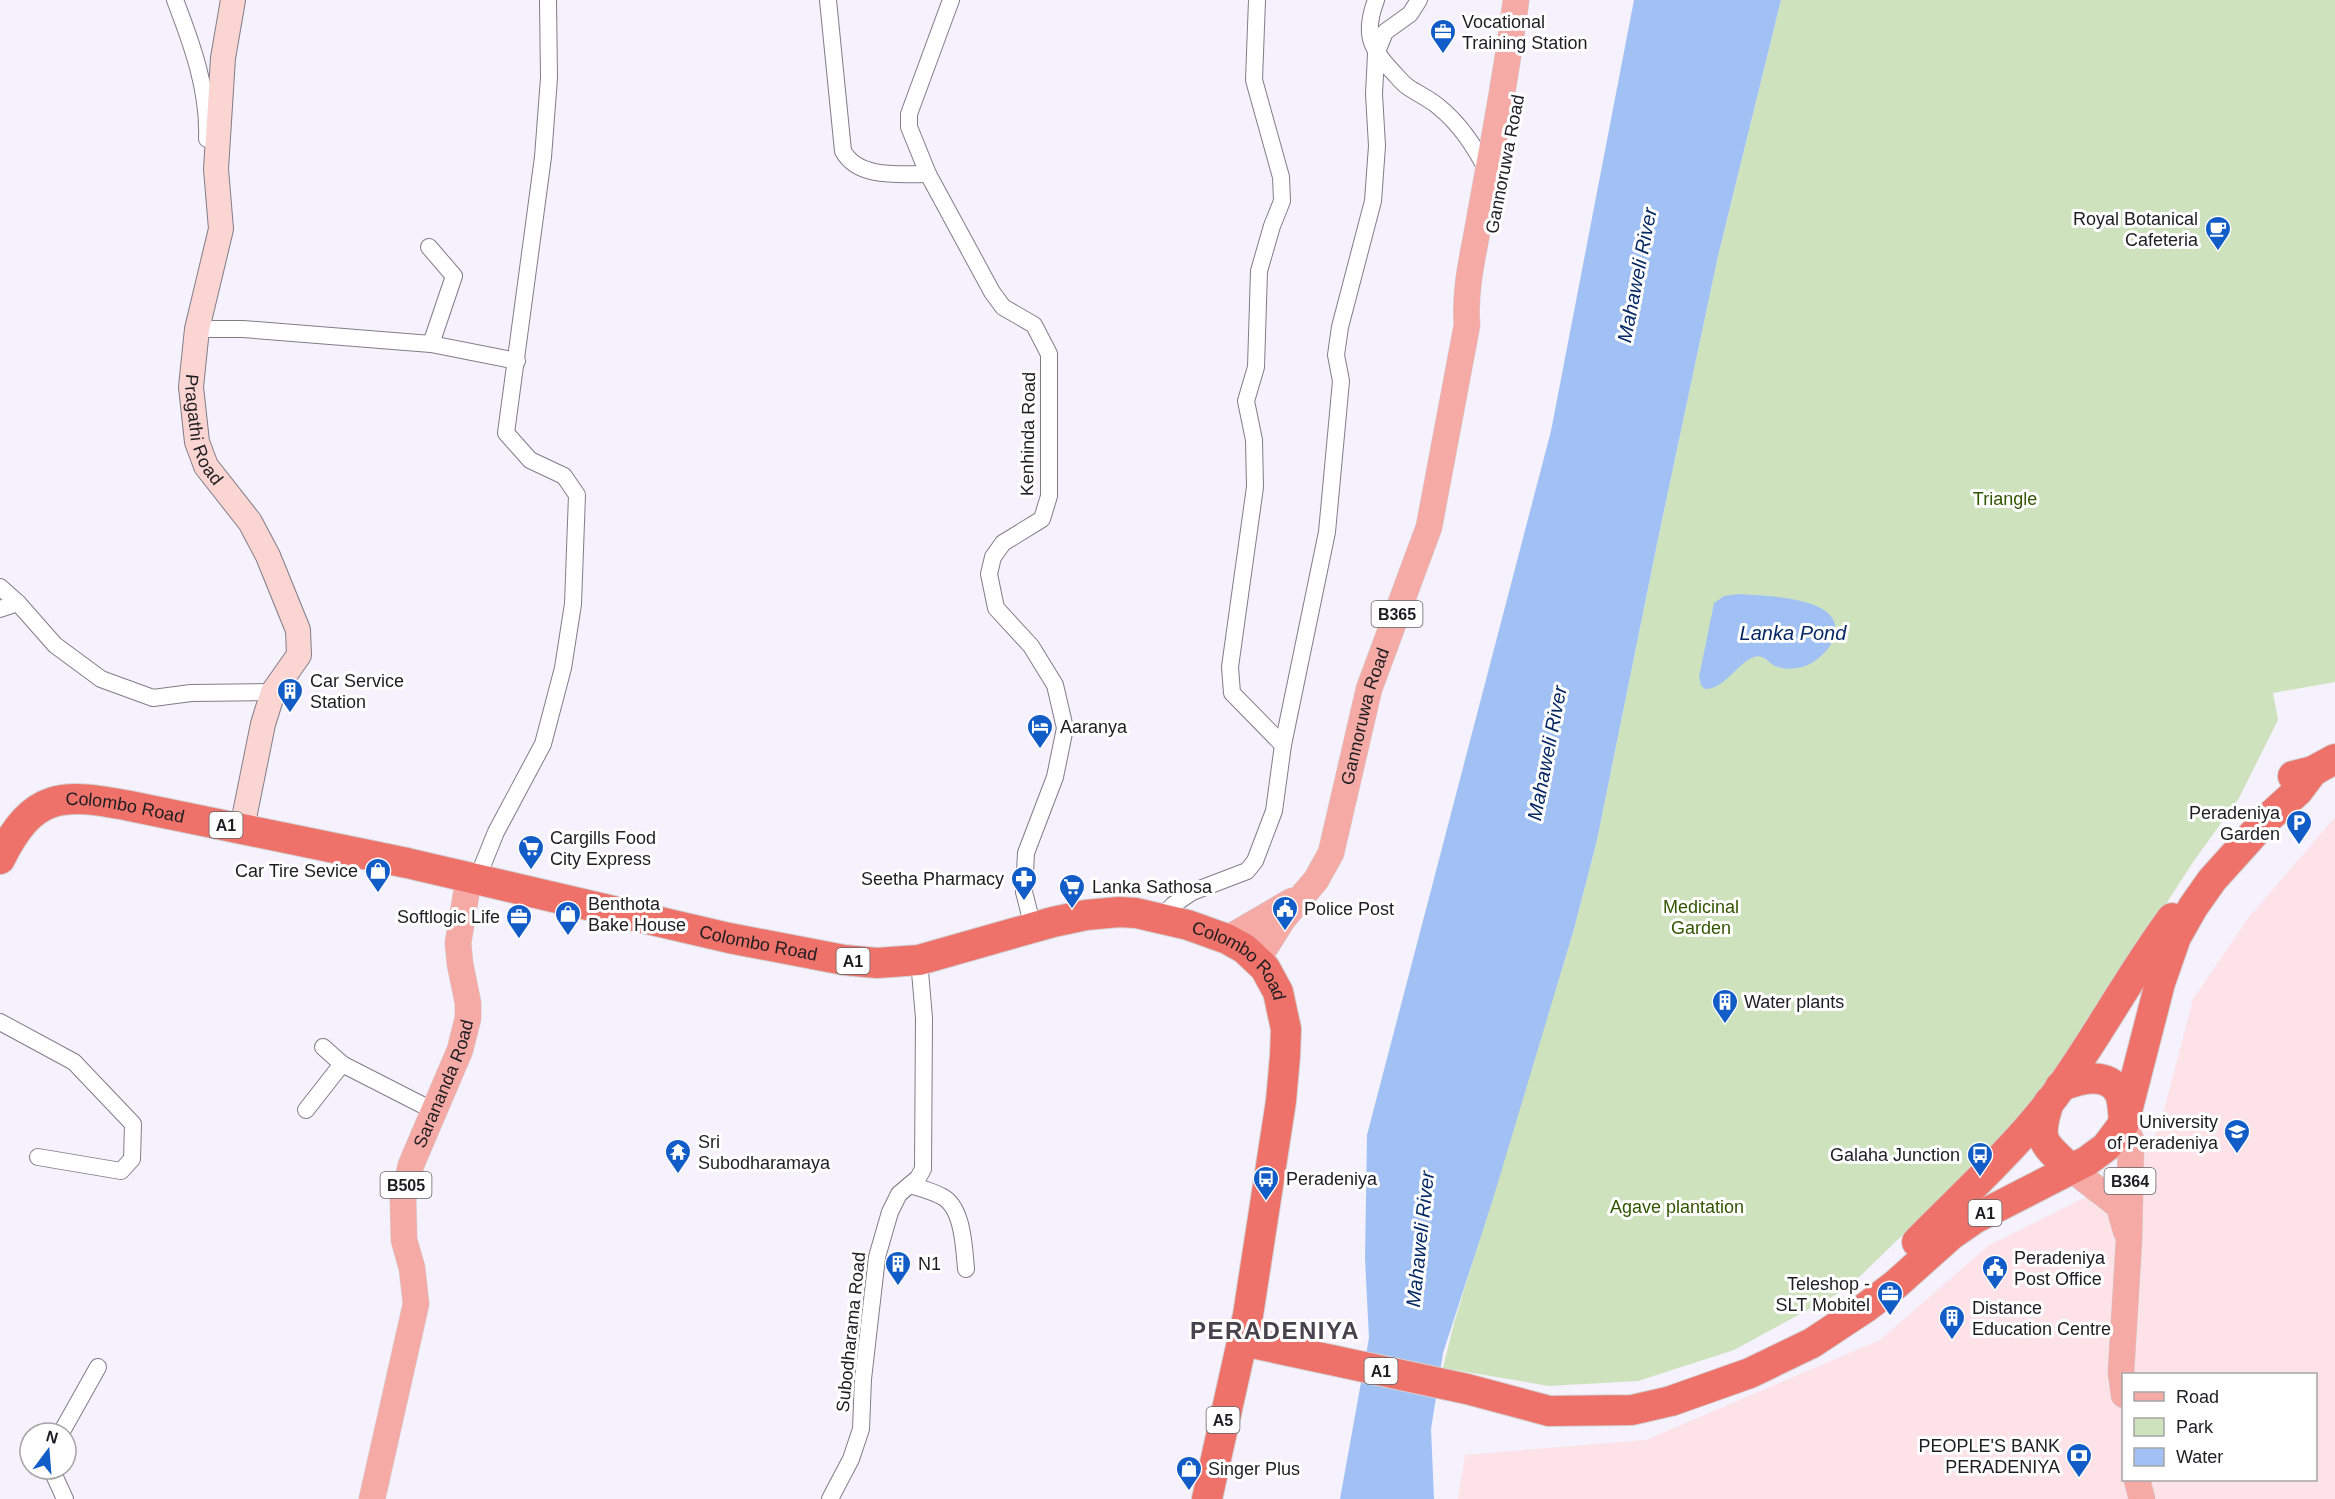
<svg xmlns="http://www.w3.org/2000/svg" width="2335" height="1499" font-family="Arial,sans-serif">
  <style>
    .education { fill: #fde2e7; fill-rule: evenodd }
    .green { fill: #cee3bd }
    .water { fill: #a1c1f5 }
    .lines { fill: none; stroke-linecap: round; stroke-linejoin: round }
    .street-casing { stroke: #817d88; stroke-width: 18 }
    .secondary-casing { stroke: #817d88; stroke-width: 26 }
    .primary-casing { stroke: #d2d2d3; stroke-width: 27 }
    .highway-casing { stroke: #d2d2d3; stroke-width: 32 }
    .street { stroke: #fff; stroke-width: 16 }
    .secondary { stroke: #fad5d2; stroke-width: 24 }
    .primary { stroke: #f5aaa6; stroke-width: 26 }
    .highway { stroke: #ee726a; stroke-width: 30 }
    .labels { text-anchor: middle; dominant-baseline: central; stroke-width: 6; stroke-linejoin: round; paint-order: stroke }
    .shield { fill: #fff; stroke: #626164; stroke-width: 1.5 }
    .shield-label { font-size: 16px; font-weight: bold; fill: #1e1d21 }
    .poi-label { font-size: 18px; fill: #1e1d21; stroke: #fff; text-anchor: start }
    .street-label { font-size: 18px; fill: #1e1d21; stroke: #fff }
    .park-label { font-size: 18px; fill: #325500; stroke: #fff }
    .water-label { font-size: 20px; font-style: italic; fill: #062965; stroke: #fff }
    .district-label { font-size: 24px; font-weight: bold; letter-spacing: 1.5px; fill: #46434c; stroke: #fff }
  </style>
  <rect width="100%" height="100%" fill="#f5f1fd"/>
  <!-- education -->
  <path class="education" d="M2335,817V1499H1458L1465,1455L1646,1440L1880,1340L1988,1246L2120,1180L2159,1129L2193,999L2249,917ZM2124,1374H2316V1480H2124Z"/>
  <!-- green -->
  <polygon class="green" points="1781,0 2335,0 2335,682 2273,693 2278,720 2239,798 2193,862 2045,1092 2024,1117 1848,1288 1734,1350 1638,1381 1549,1386 1443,1368 1454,1323 1574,929 1597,840 1658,539 1718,256"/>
  <!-- water -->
  <g class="water">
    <polygon points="1634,0 1781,0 1718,256 1658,539 1597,840 1574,929 1493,1199 1443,1353 1431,1429 1434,1499 1340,1499 1369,1338 1365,1259 1367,1135 1551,431"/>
    <path d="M1739,594C1764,596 1854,596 1832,642C1828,651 1815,663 1805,666C1798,669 1785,670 1778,667C1769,665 1765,653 1754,657C1736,664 1725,689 1705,689L1701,685L1699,677L1714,603L1724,596Z"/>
  </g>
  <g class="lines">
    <defs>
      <g id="street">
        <path d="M175,0C192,44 209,91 207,139"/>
        <path d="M828,0L843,151C858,179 900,174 928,174"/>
        <polyline points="951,0 909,114 909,127 928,174 992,292 1003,307 1034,325 1049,354 1049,496 1042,519 1003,543 993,557 989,574 996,608 1031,646 1055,685 1065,728 1055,777 1026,853 1024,892 1033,927"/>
        <polyline points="1257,0 1254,80 1281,177 1282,201 1272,226 1259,271 1256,367 1246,401 1254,440 1255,487 1230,667 1232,693 1283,745"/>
        <path d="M1376,0C1364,32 1369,47 1392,71C1397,76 1402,83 1408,87C1418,94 1430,99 1439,107C1461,125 1476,148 1488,173"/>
        <polyline points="197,329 243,329 431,344 454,276 429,247"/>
        <polyline points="431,344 517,361"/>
        <polyline points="0,587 18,603 55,645 101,679 153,698 191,693 273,692"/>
        <polyline points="0,609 18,603"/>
        <polyline points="477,879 496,832 543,744 563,668 573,604 577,495 564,476 530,460 506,433 543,157 549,78 548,0"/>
        <polyline points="1161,918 1173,905 1192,892 1247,871 1255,861 1274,811 1283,745 1327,532 1341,381 1336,355 1340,327 1373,201 1377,146 1374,94 1376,54 1385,32 1410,14 1419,0"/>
        <polyline points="0,1022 74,1062 133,1124 132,1159 121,1171 38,1157"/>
        <polyline points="323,1047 342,1064"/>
        <polyline points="306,1110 342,1064 434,1111"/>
        <path d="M910,1185C920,1188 932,1191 941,1196C963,1206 964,1247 966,1269"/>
        <polyline points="61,1433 98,1367"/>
        <polyline points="55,1469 54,1475 65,1499"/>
        <polyline points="830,1499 851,1459 861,1429 863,1379 877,1257 890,1212 899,1194 918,1178 923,1169 924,1018 919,960"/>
      </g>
      <g id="secondary">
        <path id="s1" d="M233,0L223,58L216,169L221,229L197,329L191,387L197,442L206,466L250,522L268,556L298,630L299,655L273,692L263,724L242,828"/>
      </g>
      <g id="primary">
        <polyline points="1227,939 1292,901"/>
        <path id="s2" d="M1258,959L1283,919L1316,880L1331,853L1369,689L1429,527L1467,325C1464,288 1474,252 1480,216C1493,144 1507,73 1516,0"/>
        <polyline points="2070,1168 2119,1206 2126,1231"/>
        <polyline points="2124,1395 2121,1372 2129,1240 2131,1140 2124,1123"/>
        <polyline points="2137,1480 2142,1499"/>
        <path id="s3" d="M372,1499L416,1304L412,1268L404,1240L403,1199L411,1165L460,1050L468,1018V1003L460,964L458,943L469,877"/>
      </g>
      <g id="highway">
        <polyline points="2293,776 2313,771 2335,759"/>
        <path id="s4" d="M0,859C33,792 62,793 130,806L407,863L729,938L844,960L877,963L919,960L1053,922L1086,915L1119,912L1136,913L1188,925L1227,939L1245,949L1265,968L1278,992L1286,1029L1285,1056L1281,1101L1248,1315L1207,1499"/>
        <path d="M2060,1087C2078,1079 2109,1070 2120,1094C2123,1102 2123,1114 2124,1123"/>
        <path d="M2049,1102C2037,1140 2041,1142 2070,1168"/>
        <path d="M1917,1242C1966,1192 2020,1144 2061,1087C2100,1032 2132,972 2172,918"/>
        <polyline points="1243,1341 1467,1389 1549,1411 1632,1410 1671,1401 1750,1373 1812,1343 1865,1308 1895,1285 1951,1235 1974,1219 2087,1161 2106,1147 2124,1123 2160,983 2176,937 2193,907 2212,880 2267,819 2298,791 2313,771"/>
      </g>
    </defs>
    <!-- street casing -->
    <use href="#street" class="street-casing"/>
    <!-- secondary casing -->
    <use href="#secondary" class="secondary-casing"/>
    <!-- primary casing -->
    <use href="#primary" class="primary-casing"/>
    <!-- highway casing -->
    <use href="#highway" class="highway-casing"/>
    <!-- street -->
    <use href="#street" class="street"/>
    <!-- secondary -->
    <use href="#secondary" class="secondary"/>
    <!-- primary -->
    <use href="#primary" class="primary"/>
    <!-- highway -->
    <use href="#highway" class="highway"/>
  </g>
  <!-- icons -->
  <defs>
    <symbol id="office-pin" viewBox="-11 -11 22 30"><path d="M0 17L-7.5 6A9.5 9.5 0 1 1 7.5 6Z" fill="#125cc7" stroke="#fff"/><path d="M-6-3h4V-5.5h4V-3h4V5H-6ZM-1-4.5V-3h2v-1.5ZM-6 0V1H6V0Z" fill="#fff"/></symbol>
    <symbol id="cafe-pin" viewBox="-11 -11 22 30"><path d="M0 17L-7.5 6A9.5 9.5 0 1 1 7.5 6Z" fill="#125cc7" stroke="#fff"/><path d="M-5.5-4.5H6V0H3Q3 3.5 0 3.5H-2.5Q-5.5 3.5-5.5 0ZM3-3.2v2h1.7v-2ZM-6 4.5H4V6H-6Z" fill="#fff"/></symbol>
    <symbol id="building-pin" viewBox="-11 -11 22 30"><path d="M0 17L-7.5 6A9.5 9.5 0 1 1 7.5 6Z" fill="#125cc7" stroke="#fff"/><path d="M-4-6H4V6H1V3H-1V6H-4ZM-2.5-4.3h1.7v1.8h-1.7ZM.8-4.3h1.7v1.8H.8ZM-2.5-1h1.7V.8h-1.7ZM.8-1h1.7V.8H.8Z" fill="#fff"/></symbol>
    <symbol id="hotel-pin" viewBox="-11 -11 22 30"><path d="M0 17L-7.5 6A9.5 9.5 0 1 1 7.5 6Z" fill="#125cc7" stroke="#fff"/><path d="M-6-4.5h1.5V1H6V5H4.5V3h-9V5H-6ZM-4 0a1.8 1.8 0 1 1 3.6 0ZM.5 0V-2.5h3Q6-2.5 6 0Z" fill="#fff"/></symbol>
    <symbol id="parking-pin" viewBox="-11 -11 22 30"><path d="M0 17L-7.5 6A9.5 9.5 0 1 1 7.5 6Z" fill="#125cc7" stroke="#fff"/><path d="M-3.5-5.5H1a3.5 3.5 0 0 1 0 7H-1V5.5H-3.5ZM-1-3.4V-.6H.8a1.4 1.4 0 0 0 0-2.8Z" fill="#fff"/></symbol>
    <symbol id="supermarket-pin" viewBox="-11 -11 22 30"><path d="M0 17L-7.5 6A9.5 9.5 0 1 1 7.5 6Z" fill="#125cc7" stroke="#fff"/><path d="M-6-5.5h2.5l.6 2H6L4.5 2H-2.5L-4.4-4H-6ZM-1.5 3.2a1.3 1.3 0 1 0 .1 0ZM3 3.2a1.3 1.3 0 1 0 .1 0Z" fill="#fff"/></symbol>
    <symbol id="shop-pin" viewBox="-11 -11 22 30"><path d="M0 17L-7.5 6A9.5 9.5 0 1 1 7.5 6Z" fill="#125cc7" stroke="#fff"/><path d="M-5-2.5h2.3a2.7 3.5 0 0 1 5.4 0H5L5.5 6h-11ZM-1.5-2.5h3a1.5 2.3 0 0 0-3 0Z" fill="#fff"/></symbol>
    <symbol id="pharmacy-pin" viewBox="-11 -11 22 30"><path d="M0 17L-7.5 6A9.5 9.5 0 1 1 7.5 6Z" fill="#125cc7" stroke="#fff"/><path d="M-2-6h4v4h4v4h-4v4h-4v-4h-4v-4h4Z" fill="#fff"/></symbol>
    <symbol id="civic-pin" viewBox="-11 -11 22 30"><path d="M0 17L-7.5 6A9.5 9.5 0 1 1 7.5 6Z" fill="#125cc7" stroke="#fff"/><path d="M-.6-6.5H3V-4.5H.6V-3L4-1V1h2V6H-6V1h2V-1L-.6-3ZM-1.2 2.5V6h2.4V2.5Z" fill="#fff"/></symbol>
    <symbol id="university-pin" viewBox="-11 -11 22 30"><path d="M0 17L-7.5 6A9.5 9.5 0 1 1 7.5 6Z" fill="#125cc7" stroke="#fff"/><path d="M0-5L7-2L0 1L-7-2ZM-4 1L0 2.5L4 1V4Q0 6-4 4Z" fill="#fff"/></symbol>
    <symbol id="temple-pin" viewBox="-11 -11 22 30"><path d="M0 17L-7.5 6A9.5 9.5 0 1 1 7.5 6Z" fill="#125cc7" stroke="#fff"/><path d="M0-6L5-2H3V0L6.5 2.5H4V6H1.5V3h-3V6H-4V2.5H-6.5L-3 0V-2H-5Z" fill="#fff"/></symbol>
    <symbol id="bus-pin" viewBox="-11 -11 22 30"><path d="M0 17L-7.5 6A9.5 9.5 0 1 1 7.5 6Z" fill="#125cc7" stroke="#fff"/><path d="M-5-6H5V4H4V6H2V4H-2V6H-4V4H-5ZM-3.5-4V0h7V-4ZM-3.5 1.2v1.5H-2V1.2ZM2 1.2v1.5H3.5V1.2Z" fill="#fff"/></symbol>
    <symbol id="bank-pin" viewBox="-11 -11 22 30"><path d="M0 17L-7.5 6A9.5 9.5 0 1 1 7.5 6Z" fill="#125cc7" stroke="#fff"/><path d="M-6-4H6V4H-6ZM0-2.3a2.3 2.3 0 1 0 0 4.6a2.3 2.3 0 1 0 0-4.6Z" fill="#fff"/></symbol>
  </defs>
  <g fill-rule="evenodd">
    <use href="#office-pin" x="1428" y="17" width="30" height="40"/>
    <use href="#cafe-pin" x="2203" y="214" width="30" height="40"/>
    <use href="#building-pin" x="275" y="676" width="30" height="40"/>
    <use href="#hotel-pin" x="1025" y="712" width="30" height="40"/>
    <use href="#parking-pin" x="2284" y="808" width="30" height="40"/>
    <use href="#supermarket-pin" x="516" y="833" width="30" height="40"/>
    <use href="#shop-pin" x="363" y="856" width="30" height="40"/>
    <use href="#pharmacy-pin" x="1009" y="864" width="30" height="40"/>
    <use href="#supermarket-pin" x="1057" y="872" width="30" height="40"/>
    <use href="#civic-pin" x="1270" y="894" width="30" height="40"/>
    <use href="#shop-pin" x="553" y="899" width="30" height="40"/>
    <use href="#office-pin" x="504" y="902" width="30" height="40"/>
    <use href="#building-pin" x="1710" y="987" width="30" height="40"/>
    <use href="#university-pin" x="2222" y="1117" width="30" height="40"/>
    <use href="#temple-pin" x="663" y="1137" width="30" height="40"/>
    <use href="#bus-pin" x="1965" y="1140" width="30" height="40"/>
    <use href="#bus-pin" x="1251" y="1164" width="30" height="40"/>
    <use href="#building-pin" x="883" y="1249" width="30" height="40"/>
    <use href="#civic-pin" x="1980" y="1253" width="30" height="40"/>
    <use href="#office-pin" x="1875" y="1279" width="30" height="40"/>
    <use href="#building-pin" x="1937" y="1303" width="30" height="40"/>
    <use href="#bank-pin" x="2064" y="1441" width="30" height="40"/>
    <use href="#shop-pin" x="1174" y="1454" width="30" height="40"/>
  </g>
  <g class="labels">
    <!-- shield labels -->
    <g class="shield">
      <rect x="1371.5" y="601" width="51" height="26" rx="4.5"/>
      <rect x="209.5" y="812" width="33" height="26" rx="4.5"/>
      <rect x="836.5" y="948" width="33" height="26" rx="4.5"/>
      <rect x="2104.5" y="1168" width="51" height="26" rx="4.5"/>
      <rect x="380.5" y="1172" width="51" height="26" rx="4.5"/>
      <rect x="1968.5" y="1200" width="33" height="26" rx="4.5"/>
      <rect x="1364.5" y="1358" width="33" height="26" rx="4.5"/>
      <rect x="1206.5" y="1407" width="33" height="26" rx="4.5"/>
    </g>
    <g class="shield-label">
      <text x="1397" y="614">B365</text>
      <text x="226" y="825">A1</text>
      <text x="853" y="961">A1</text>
      <text x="2130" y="1181">B364</text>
      <text x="406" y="1185">B505</text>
      <text x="1985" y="1213">A1</text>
      <text x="1381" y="1371">A1</text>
      <text x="1223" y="1420">A5</text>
    </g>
    <!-- poi labels -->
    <g class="poi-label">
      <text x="1462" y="22">Vocational<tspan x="1462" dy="21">Training Station</tspan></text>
      <text x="2198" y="219" text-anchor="end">Royal Botanical<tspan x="2198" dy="21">Cafeteria</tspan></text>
      <text x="310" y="681">Car Service<tspan x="310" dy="21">Station</tspan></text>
      <text x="1060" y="727">Aaranya</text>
      <text x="2280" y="813" text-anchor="end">Peradeniya<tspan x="2280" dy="21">Garden</tspan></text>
      <text x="550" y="838">Cargills Food<tspan x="550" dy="21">City Express</tspan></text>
      <text x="358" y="871" text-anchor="end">Car Tire Sevice</text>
      <text x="1004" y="879" text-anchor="end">Seetha Pharmacy</text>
      <text x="1092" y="887">Lanka Sathosa</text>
      <text x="588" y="904">Benthota<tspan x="588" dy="21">Bake House</tspan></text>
      <text x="1304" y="909">Police Post</text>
      <text x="500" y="917" text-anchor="end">Softlogic Life</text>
      <text x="1744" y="1002">Water plants</text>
      <text x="2218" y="1122" text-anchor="end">University<tspan x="2218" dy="21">of Peradeniya</tspan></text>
      <text x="698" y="1142">Sri<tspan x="698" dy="21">Subodharamaya</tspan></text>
      <text x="1960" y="1155" text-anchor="end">Galaha Junction</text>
      <text x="1286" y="1179">Peradeniya</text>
      <text x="2014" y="1258">Peradeniya<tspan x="2014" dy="21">Post Office</tspan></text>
      <text x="918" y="1264">N1</text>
      <text x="1870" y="1284" text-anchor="end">Teleshop -<tspan x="1870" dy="21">SLT Mobitel</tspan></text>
      <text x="1972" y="1308">Distance<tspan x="1972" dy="21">Education Centre</tspan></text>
      <text x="2060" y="1446" text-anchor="end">PEOPLE'S BANK<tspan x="2060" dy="21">PERADENIYA</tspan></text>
      <text x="1208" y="1469">Singer Plus</text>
    </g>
    <!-- street labels -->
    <g class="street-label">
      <text transform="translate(1505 164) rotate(-79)">Gannoruwa Road</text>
      <text stroke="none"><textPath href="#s1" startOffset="436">Pragathi Road</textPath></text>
      <text transform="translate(1028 434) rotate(-89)">Kenhinda Road</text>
      <text stroke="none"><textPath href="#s2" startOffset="270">Gannoruwa Road</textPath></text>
      <text stroke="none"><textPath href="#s4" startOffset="153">Colombo Road</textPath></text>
      <text stroke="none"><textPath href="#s4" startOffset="801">Colombo Road</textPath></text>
      <text stroke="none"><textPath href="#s4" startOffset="1305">Colombo Road</textPath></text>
      <text stroke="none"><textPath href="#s3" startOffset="429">Sarananda Road</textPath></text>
      <text transform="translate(851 1332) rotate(-84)">Subodharama Road</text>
    </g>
    <!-- park labels -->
    <g class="park-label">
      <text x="2005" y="499">Triangle</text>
      <text x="1701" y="907">Medicinal<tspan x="1701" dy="21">Garden</tspan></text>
      <text x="1677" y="1207">Agave plantation</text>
    </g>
    <!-- water labels -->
    <g class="water-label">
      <text transform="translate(1637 275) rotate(-79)">Mahaweli River</text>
      <text x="1793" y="633">Lanka Pond</text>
      <text transform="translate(1547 753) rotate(-79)">Mahaweli River</text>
      <text transform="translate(1420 1239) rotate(-84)">Mahaweli River</text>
    </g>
    <!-- district labels -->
    <g class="district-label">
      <text x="1275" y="1330">PERADENIYA</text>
    </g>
  </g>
  <!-- legend -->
  <rect x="2122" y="1373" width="195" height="108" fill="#ffffff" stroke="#a5a5a6" stroke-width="1.5"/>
  <rect x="2134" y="1392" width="30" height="9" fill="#f5aaa6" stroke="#a5a5a6" stroke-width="1.5"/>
  <text x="2176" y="1403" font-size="18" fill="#1e1d21">Road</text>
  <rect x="2134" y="1418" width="30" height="18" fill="#cee3bd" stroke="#a5a5a6" stroke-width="1.5"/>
  <text x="2176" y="1433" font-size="18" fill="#1e1d21">Park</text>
  <rect x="2134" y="1448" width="30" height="18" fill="#a1c1f5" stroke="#a5a5a6" stroke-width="1.5"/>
  <text x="2176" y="1463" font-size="18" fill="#1e1d21">Water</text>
  <!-- north arrow -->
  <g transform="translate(48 1451) rotate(16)"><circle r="28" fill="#ffffff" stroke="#a5a5a6" stroke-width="1.5"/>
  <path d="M0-4.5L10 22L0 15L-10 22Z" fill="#125cc7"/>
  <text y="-9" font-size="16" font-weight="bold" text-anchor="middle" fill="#1e1d21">N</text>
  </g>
</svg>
